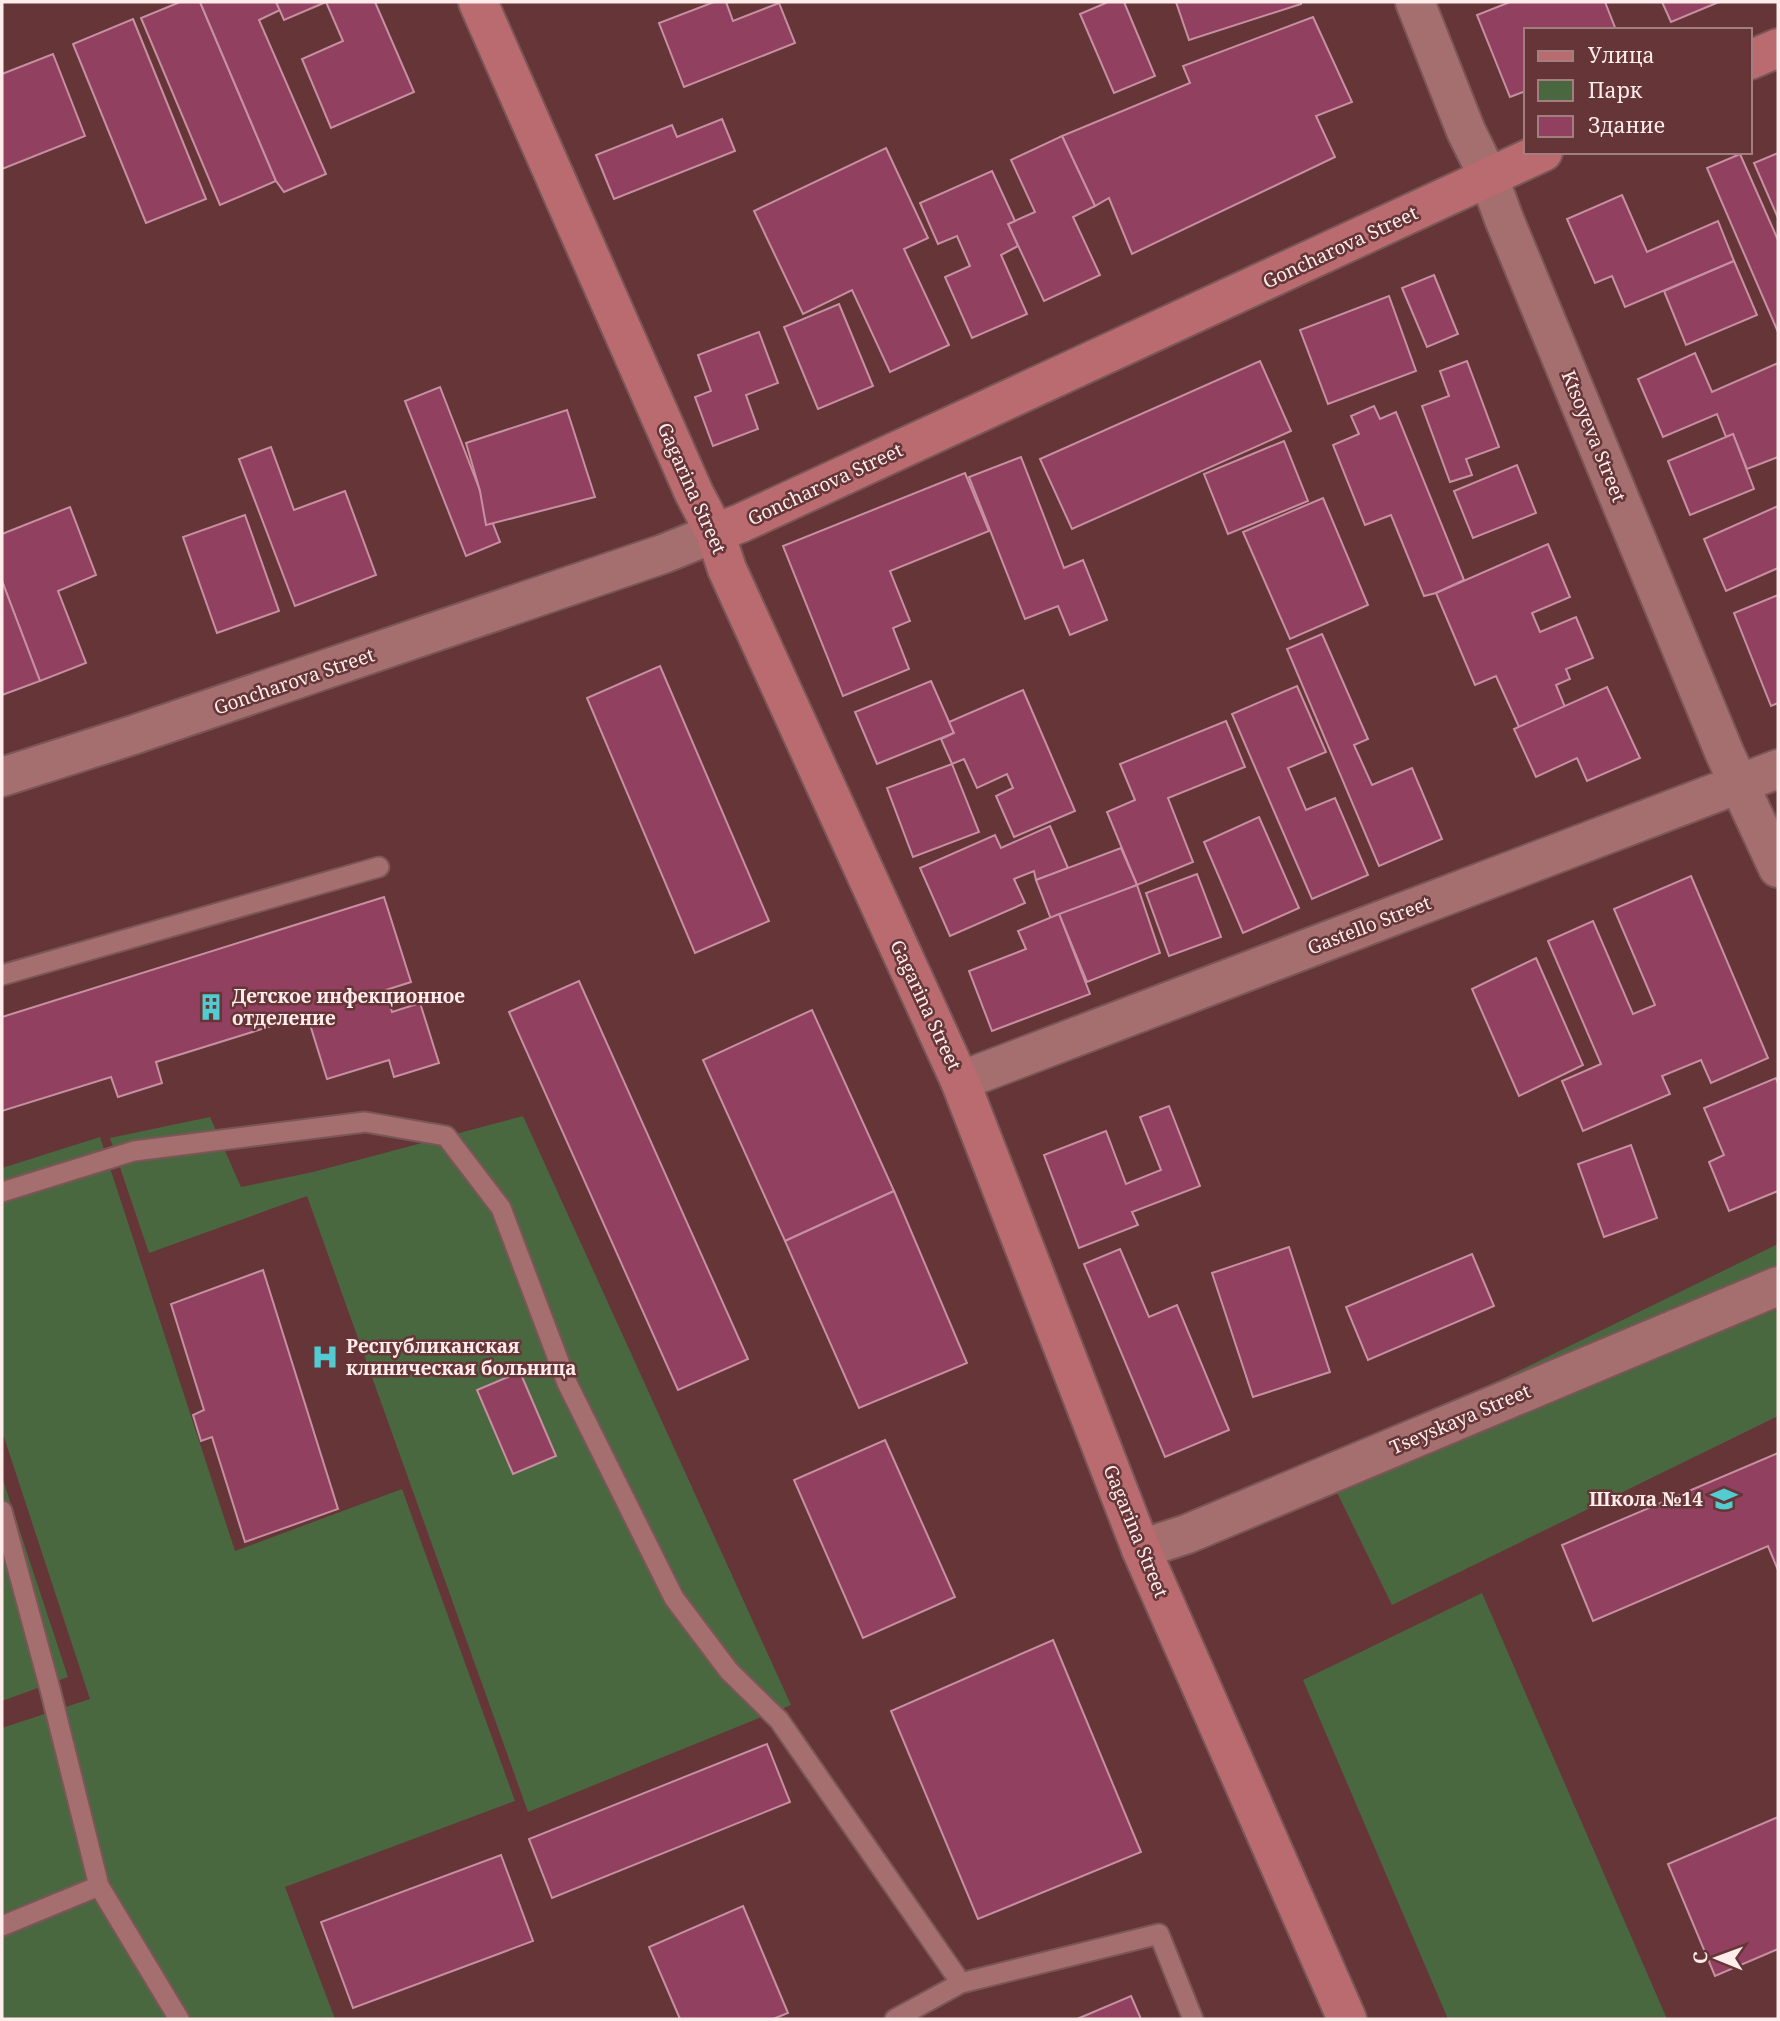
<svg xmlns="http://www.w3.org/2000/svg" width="1780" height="2021" font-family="'Noto Serif',serif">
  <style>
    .green { fill: #4a6840 }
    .building { fill: #924060; stroke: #c790a2; stroke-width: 2 }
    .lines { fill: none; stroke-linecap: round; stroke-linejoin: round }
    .lane-casing { stroke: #7b5657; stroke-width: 23 }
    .street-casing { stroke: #7b5657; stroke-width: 42 }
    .secondary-casing { stroke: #7b5657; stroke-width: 42 }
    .lane { stroke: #a56e6f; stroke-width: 19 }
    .street { stroke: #a56e6f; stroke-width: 38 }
    .secondary { stroke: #b96b6f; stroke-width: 38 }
    .labels { text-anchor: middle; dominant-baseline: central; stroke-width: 5; stroke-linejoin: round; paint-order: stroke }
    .street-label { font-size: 19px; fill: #ffeceb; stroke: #653537 }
    .poi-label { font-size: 19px; font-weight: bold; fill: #ffeceb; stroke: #653537; text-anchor: start }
  </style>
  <rect width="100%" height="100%" fill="#653537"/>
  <!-- green -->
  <g class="green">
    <polygon points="523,1116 791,1705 528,1812 307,1196 149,1253 110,1138 210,1117 241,1187 313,1172"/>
    <polygon points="100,1137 235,1551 402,1489 515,1801 285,1887 335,2019 2,2019 2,1728 90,1699 2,1431 2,1168"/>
    <polygon points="1778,1244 1778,1416 1392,1605 1324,1466"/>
    <polygon points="2,1477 68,1677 2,1701"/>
    <polygon points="1482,1593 1667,2019 1448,2019 1303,1680"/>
  </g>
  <!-- building -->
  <g class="building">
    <polygon points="180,2 200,2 276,181 220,205 141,18"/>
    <polygon points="200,2 276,2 280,10 259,20 326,174 284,192 276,181"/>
    <polygon points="276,2 326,2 284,20"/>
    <polygon points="326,2 375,2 414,92 331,128 302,59 343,41"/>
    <polygon points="714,2 726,2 733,21 779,3 795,43 684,87 659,23"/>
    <polygon points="1108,2 1124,2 1155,76 1114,93 1080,14"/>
    <polygon points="1176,2 1301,2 1301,4 1189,40"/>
    <polygon points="1510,2 1605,2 1616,30 1526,30 1526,91 1510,97 1477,15"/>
    <polygon points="1662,2 1719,2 1671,22"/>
    <polygon points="1313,17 1352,102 1316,116 1335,157 1132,254 1109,198 1095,206 1062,136 1190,83 1183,66"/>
    <polygon points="133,19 206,199 146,223 73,44"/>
    <polygon points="53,54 85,136 2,169 2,74"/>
    <polygon points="722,119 735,151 614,199 596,155 672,125 677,137"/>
    <polygon points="1062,136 1095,206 1073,217 1100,275 1044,301 1008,224 1035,212 1011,160"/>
    <polygon points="886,148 928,238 904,249 949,345 890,372 852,290 803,314 754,211"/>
    <polygon points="1778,153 1778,218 1754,163"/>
    <polygon points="1740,154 1778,240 1778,332 1707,168"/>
    <polygon points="992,171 1015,221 1008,224 1018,246 1001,255 1027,314 972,338 945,277 970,266 957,236 938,244 920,203"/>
    <polygon points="1622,195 1647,252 1718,221 1734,261 1625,307 1612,276 1595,283 1567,219"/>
    <polygon points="1734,261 1757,315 1686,345 1664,291"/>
    <polygon points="1434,275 1458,334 1427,347 1402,288"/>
    <polygon points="1389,296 1416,371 1328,404 1300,330"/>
    <polygon points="839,304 873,386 818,409 784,327"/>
    <polygon points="759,332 778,383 746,395 758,429 713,446 695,397 711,391 698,355"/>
    <polygon points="1695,353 1712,392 1778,363 1778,457 1747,469 1733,434 1726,437 1717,414 1663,437 1638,379"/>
    <polygon points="1260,361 1291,431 1072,529 1040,459"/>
    <polygon points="1467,361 1499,447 1466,459 1472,475 1450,482 1422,406 1449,396 1440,371"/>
    <polygon points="440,387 500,542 466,556 405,401"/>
    <polygon points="1374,406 1380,419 1396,412 1464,580 1436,593 1424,596 1391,515 1365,525 1333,445 1359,434 1351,416"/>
    <polygon points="567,410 595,497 486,525 480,491 466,443"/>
    <polygon points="1733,434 1754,489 1690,515 1668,461"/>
    <polygon points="1284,441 1308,501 1228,534 1204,474"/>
    <polygon points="271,447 294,510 345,491 376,575 295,606 239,459"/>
    <polygon points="1021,457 1064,568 1083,560 1107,620 1070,635 1058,606 1025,619 969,477"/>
    <polygon points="1517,465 1536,513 1473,538 1454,491"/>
    <polygon points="965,473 989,531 890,571 910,621 893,628 909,669 843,696 783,546"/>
    <polygon points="1323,498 1368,605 1290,639 1243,532"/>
    <polygon points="1778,506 1778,568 1726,591 1704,539"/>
    <polygon points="70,507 96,575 58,591 86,663 40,681 2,581 2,534"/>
    <polygon points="245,515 279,611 217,633 183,537"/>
    <polygon points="1548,544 1570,597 1532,613 1540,632 1576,617 1593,658 1566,669 1570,679 1556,685 1565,707 1519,727 1496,676 1475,685 1436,593"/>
    <polygon points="2,581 40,681 2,695"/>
    <polygon points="1778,595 1778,703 1771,706 1734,613"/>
    <polygon points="1322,634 1368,739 1354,745 1372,785 1412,768 1442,839 1379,866 1287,649"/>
    <polygon points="660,666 769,921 695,953 587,698"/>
    <polygon points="931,681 954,733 877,764 855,712"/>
    <polygon points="1297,686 1326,752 1288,768 1306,810 1335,798 1368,875 1312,899 1232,714"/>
    <polygon points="1607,687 1640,758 1587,781 1577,758 1536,777 1514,729"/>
    <polygon points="1023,690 1075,811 1014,837 996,796 1013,788 1007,774 977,788 964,759 952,764 941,739 954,733 949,722"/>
    <polygon points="1226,721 1245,767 1168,798 1193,862 1137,885 1107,812 1135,800 1120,764"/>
    <polygon points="952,764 979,832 913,857 887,788"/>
    <polygon points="1259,817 1299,908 1243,933 1204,842"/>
    <polygon points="1050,826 1068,868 1036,880 1034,871 1014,879 1025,903 950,936 920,868 995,835 1001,848"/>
    <polygon points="1121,848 1137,885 1051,919 1036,880"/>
    <polygon points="1197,874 1221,937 1169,956 1146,893"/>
    <polygon points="1691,876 1768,1058 1711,1083 1701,1060 1662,1076 1670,1094 1583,1131 1562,1081 1601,1064 1548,941 1593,921 1633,1014 1655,1005 1614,909"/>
    <polygon points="1137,885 1160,953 1087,982 1059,914"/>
    <polygon points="384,897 411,982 386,990 392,1012 420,1003 439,1063 394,1077 389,1060 327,1079 307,1015 156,1062 162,1083 118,1097 111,1077 2,1111 2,1017"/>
    <polygon points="1059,914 1090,994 992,1031 969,971 1026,949 1018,931"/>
    <polygon points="1536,958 1583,1065 1519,1096 1472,989"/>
    <polygon points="579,981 748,1359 678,1390 509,1012"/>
    <polygon points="812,1010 894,1191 785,1241 703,1060"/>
    <polygon points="1776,1078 1778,1084 1778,1191 1729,1211 1709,1162 1724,1155 1704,1108"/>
    <polygon points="1169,1106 1200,1186 1132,1212 1138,1225 1079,1248 1044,1155 1106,1131 1126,1184 1161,1170 1140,1117"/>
    <polygon points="1631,1145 1657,1218 1604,1237 1578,1164"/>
    <polygon points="894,1191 967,1363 859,1408 785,1241"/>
    <polygon points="1289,1247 1330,1372 1253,1397 1212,1273"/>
    <polygon points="1120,1249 1149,1317 1177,1305 1229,1430 1165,1457 1084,1264"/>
    <polygon points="1472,1254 1494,1306 1368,1360 1346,1307"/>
    <polygon points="263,1270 338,1509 245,1542 212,1437 201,1441 193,1415 204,1410 171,1304"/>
    <polygon points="520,1372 556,1456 513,1474 477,1390"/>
    <polygon points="885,1440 955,1597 863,1638 794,1480"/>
    <polygon points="1778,1453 1778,1570 1768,1546 1593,1621 1562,1545"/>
    <polygon points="1053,1640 1141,1852 978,1919 891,1711"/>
    <polygon points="767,1744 790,1802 552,1898 529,1839"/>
    <polygon points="1778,1817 1778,1949 1715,1976 1668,1864"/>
    <polygon points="501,1855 533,1941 353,2008 321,1922"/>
    <polygon points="743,1906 788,2013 773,2019 680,2019 649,1947"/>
    <polygon points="1131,1996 1141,2019 1077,2019"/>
  </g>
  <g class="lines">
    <defs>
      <g id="lane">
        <polyline points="2,975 379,867"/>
        <polyline points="2,1192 134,1151 365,1122 446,1136 501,1208 567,1383 674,1598 729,1671 779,1720 961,1983"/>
        <polyline points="2,1511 50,1689 99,1886 179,2019"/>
        <polyline points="2,1926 99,1886"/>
        <polyline points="895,2019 961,1983 1159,1934 1193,2019"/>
      </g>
      <g id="street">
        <polyline points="1415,2 1466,131 1489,178 1504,219 1725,754 1778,868"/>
        <polyline points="2,777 133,735 663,554 715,533"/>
        <polyline points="960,1081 1778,769"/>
        <polyline points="1141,1549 1187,1534 1778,1286"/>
      </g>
      <g id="secondary">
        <polyline points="478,2 694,493 715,533 727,569 960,1081 1141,1549 1347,2019"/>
        <polyline points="1750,60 1778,48"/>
        <polyline points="715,533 741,523 1543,152"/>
      </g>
    </defs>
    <!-- lane casing -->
    <use href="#lane" class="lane-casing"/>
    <!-- street casing -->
    <use href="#street" class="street-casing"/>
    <!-- secondary casing -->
    <use href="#secondary" class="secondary-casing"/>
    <!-- lane -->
    <use href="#lane" class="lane"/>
    <!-- street -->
    <use href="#street" class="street"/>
    <!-- secondary -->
    <use href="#secondary" class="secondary"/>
  </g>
  <!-- icons -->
  <defs>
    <symbol id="building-bare" viewBox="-9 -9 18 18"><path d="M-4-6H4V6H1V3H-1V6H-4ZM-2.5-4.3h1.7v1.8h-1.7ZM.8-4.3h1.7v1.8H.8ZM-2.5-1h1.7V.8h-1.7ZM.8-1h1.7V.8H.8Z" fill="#52ccd0" stroke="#653537" stroke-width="2.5" paint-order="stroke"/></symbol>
    <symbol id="hospital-bare" viewBox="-9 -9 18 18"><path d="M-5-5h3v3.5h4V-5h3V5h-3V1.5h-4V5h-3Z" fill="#52ccd0" stroke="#653537" stroke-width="2.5" paint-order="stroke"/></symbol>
    <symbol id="school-bare" viewBox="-9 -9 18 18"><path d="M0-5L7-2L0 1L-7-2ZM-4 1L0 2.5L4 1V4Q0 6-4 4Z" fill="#52ccd0" stroke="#653537" stroke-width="2.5" paint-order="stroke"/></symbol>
  </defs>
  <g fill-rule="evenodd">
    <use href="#building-bare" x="192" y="988" width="38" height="38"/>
    <use href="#hospital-bare" x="306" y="1338" width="38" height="38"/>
    <use href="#school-bare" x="1705" y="1480" width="38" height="38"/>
  </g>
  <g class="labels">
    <!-- street labels -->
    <g class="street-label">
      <text transform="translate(1340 247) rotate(-25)">Goncharova Street</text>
      <text transform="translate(1594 436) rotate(68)">Ktsoyeva Street</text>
      <text transform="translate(825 484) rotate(-25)">Goncharova Street</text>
      <text transform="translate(692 488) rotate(66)">Gagarina Street</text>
      <text transform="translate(294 681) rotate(-19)">Goncharova Street</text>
      <text transform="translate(1369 925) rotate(-21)">Gastello Street</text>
      <text transform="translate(926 1005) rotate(65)">Gagarina Street</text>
      <text transform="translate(1460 1419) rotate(-23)">Tseyskaya Street</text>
      <text transform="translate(1136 1531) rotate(68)">Gagarina Street</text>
    </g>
    <!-- poi labels -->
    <g class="poi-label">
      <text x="232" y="996">Детское инфекционное<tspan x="232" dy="22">отделение</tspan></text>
      <text x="346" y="1346">Республиканская<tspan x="346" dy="22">клиническая больница</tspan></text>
      <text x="1703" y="1499" text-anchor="end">Школа №14</text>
    </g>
  </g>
  <!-- border -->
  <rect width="1780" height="2021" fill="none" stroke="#ffeceb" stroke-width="7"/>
  <!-- legend -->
  <rect x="1524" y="28" width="228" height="126" fill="#653537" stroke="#a37e7f" stroke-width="2"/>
  <rect x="1538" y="51" width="35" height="10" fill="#b96b6f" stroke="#a37e7f" stroke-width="2"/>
  <text x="1588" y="63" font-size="21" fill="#ffeceb">Улица</text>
  <rect x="1538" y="80" width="35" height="21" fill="#4a6840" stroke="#a37e7f" stroke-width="2"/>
  <text x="1588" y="98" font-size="21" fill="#ffeceb">Парк</text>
  <rect x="1538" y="116" width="35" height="21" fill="#924060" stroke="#a37e7f" stroke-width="2"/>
  <text x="1588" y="133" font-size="21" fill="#ffeceb">Здание</text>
  <!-- north arrow -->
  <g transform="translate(1717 1958) rotate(271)" stroke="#653537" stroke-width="5" paint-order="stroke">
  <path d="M0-5L12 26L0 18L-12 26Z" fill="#ffeceb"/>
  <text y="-10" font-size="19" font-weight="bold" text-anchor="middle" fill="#ffeceb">С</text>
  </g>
</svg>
